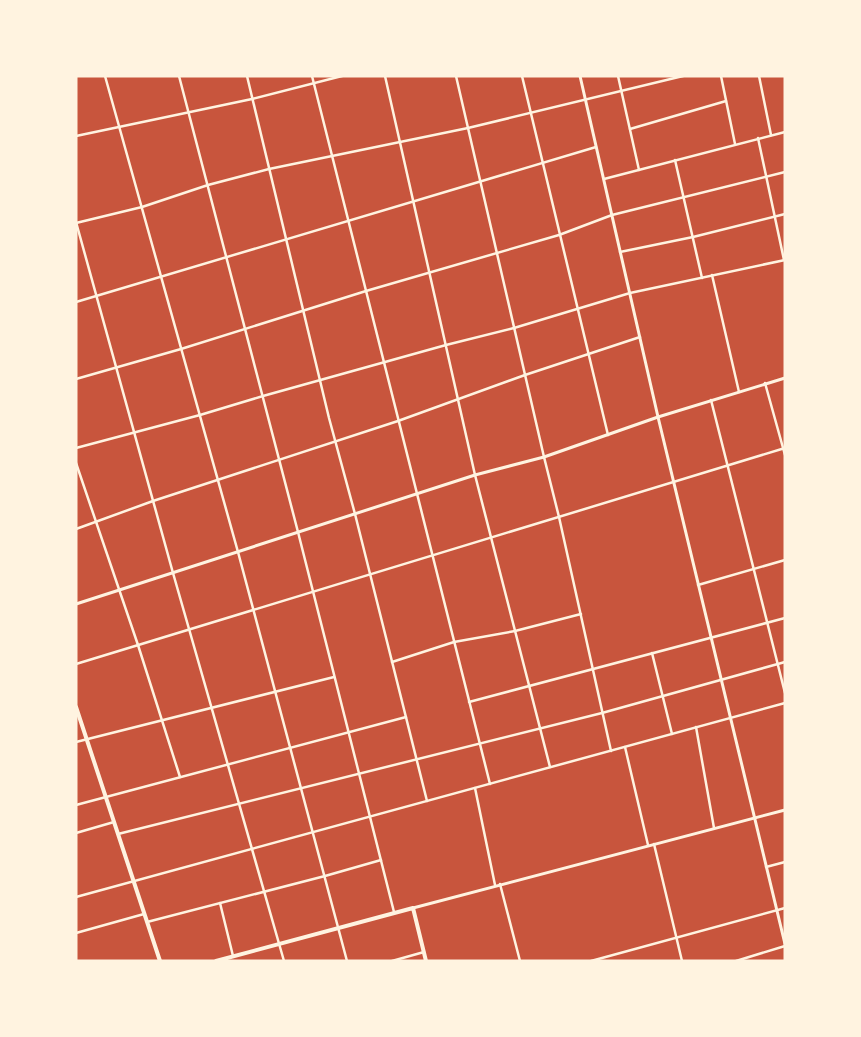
<svg xmlns="http://www.w3.org/2000/svg" width="861" height="1037" font-family="'Noto Sans',sans-serif">
  <style>
    .lines { fill: none; stroke-linecap: round; stroke-linejoin: round }
    .minor { stroke: #fff3e0; stroke-width: 2.5 }
    .tertiary { stroke: #fff3e0; stroke-width: 3 }
    .secondary { stroke: #fff3e0; stroke-width: 4 }
  </style>
  <rect width="100%" height="100%" fill="#c8553d"/>
  <g class="lines">
    <!-- minor -->
    <g class="minor">
      <polyline points="105,76 238,552 347,961"/>
      <polyline points="179,76 298,532 394,912"/>
      <polyline points="247,76 329,418 355,514 427,801"/>
      <polyline points="312,76 490,784"/>
      <polyline points="385,76 475,475 550,767"/>
      <polyline points="456,76 544,457 559,517 611,751"/>
      <polyline points="522,76 608,435"/>
      <polyline points="618,76 639,170"/>
      <polyline points="721,76 735,144"/>
      <polyline points="759,76 771,135"/>
      <polyline points="630,129 726,101"/>
      <polyline points="76,136 252,99 342,76"/>
      <polyline points="758,138 784,260"/>
      <polyline points="675,160 702,278"/>
      <polyline points="604,179 785,132"/>
      <polyline points="76,222 173,573 284,961"/>
      <polyline points="76,223 142,207 208,185 269,169 468,128 683,76"/>
      <polyline points="620,252 693,237 785,214"/>
      <polyline points="712,275 739,392"/>
      <polyline points="76,302 596,147"/>
      <polyline points="76,379 181,349 366,291 559,235 612,215 785,172"/>
      <polyline points="765,383 785,455"/>
      <polyline points="711,400 785,693"/>
      <polyline points="76,448 200,415 263,396 446,345 514,328 630,293 785,260"/>
      <polyline points="76,463 138,645 180,777"/>
      <polyline points="76,529 153,501 398,421 525,375 640,337"/>
      <polyline points="698,585 785,560"/>
      <polyline points="652,653 672,734"/>
      <polyline points="392,662 454,642 515,631 581,614"/>
      <polyline points="76,664 785,448"/>
      <polyline points="469,702 785,618"/>
      <polyline points="696,727 714,828"/>
      <polyline points="76,742 334,677"/>
      <polyline points="625,747 648,845"/>
      <polyline points="475,788 495,885"/>
      <polyline points="76,805 406,717"/>
      <polyline points="76,833 114,822"/>
      <polyline points="118,834 602,713 785,662"/>
      <polyline points="654,844 682,961"/>
      <polyline points="766,867 785,862"/>
      <polyline points="500,884 520,961"/>
      <polyline points="76,897 785,703"/>
      <polyline points="220,903 233,956"/>
      <polyline points="147,922 325,876 381,860"/>
      <polyline points="76,933 144,914"/>
      <polyline points="392,961 424,952"/>
      <polyline points="591,961 785,908"/>
      <polyline points="736,961 785,946"/>
    </g>
    <!-- tertiary -->
    <g class="tertiary">
      <polyline points="580,76 658,417 785,944"/>
      <polyline points="76,604 475,475 544,457 658,417 785,378"/>
      <polyline points="413,908 785,810"/>
    </g>
    <!-- secondary -->
    <g class="secondary">
      <polyline points="76,707 160,961"/>
      <polyline points="216,961 413,908 426,961"/>
    </g>
  </g>
  <!-- border -->
  <rect width="861" height="1037" fill="none" stroke="#fff3e0" stroke-width="155"/>
</svg>
